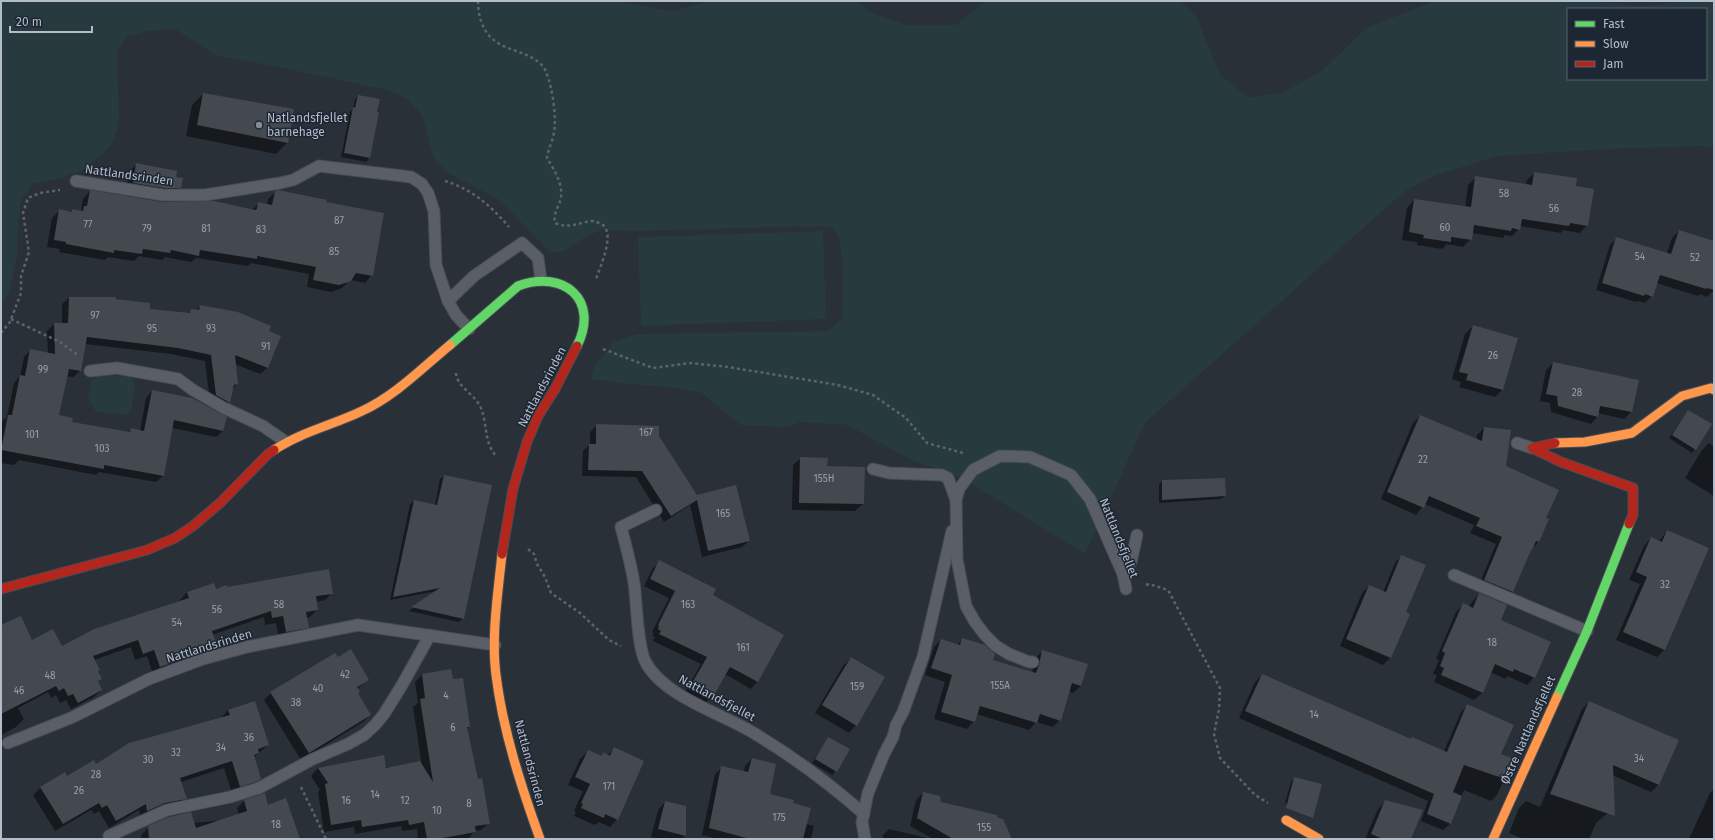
<svg xmlns="http://www.w3.org/2000/svg" width="1715" height="840" font-family="'Fira Sans',sans-serif">
  <style>
    .green { fill: #273a3e; fill-rule: evenodd }
    .shadow { fill: #0007 }
    .building { fill: #444950 }
    .lines { fill: none; stroke-linecap: round; stroke-linejoin: round }
    .lane-casing { stroke: #484c53; stroke-width: 13 }
    .fast-casing { stroke: #484c53; stroke-width: 11 }
    .slow-casing { stroke: #484c53; stroke-width: 11 }
    .jam-casing { stroke: #484c53; stroke-width: 11 }
    .path { stroke: #5d636a; stroke-width: 2.5; stroke-dasharray: 3 3; stroke-linecap: butt }
    .lane { stroke: #5a5e66; stroke-width: 11 }
    .fast { stroke: #63d668; stroke-width: 9 }
    .slow { stroke: #ff974d; stroke-width: 9 }
    .jam { stroke: #b3261e; stroke-width: 9 }
    .poi-dot { fill: #848b96; stroke: #1d2633; stroke-width: 1.5 }
    .labels { text-anchor: middle; dominant-baseline: central; stroke-width: 3; stroke-linejoin: round; paint-order: stroke }
    .number-label { font-size: 10px; fill: #989fab }
    .poi-label { font-size: 12px; fill: #b4bcc9; stroke: #1d2633; text-anchor: start }
    .street-label { font-size: 12px; fill: #b4bcc9; stroke: #1d2633 }
  </style>
  <rect width="100%" height="100%" fill="#2a3038"/>
  <!-- green -->
  <g class="green">
    <path d="M1,1H617L673,11L709,1H857L872,13L908,25H956L985,1H1180L1197,18L1220,75L1248,97L1282,93L1322,71L1366,28L1434,1H1588L1640,6L1696,1H1714V149L1703,146L1607,149L1497,156L1434,176L1406,190L1145,423L1085,554L964,479L914,461L847,425L800,422L789,427L740,425L702,393L669,387L629,384L591,379L594,367L614,342L637,334L828,331L842,318L843,268L839,237L831,227L822,226L633,231L601,230L587,236L563,252H550L498,199L450,174L434,158L422,115L407,98L387,90L269,65L217,56L175,29L148,31L128,36L117,51L119,122L111,146L85,169L61,178L32,184L21,201L18,225L17,257L9,293L1,307ZM1568,9H1706V79H1568Z"/>
    <polygon points="823,231 826,319 641,326 638,237"/>
    <polygon points="101,374 131,377 135,385 131,411 126,415 96,412 88,399 91,381"/>
  </g>
  <!-- shadow -->
  <g class="shadow">
    <polygon points="203,94 288,142 276,154 186,136 192,105"/>
    <polygon points="358,96 378,113 369,158 366,162 341,157 350,112 353,109 355,100"/>
    <polygon points="137,164 174,178 180,188 173,195 126,190 129,172"/>
    <polygon points="1534,173 1574,187 1587,225 1580,233 1563,230 1561,233 1520,226 1519,229 1512,236 1505,235 1503,238 1472,233 1471,239 1463,247 1447,244 1442,249 1417,245 1417,242 1402,240 1407,208 1414,200 1465,208 1468,185 1476,177 1526,185 1527,180"/>
    <polygon points="90,191 162,203 252,210 259,203 267,205 268,199 275,192 325,203 372,275 365,283 350,280 342,288 331,292 307,287 309,274 251,263 248,266 196,258 191,262 165,257 162,260 139,256 134,261 108,257 105,260 59,252 60,249 47,247 52,218 60,210 71,212 73,210 81,211 83,199"/>
    <polygon points="1679,231 1714,242 1714,290 1707,297 1700,294 1698,296 1656,283 1652,296 1645,303 1638,301 1636,302 1596,290 1610,245 1617,238 1667,253 1672,238"/>
    <polygon points="69,298 115,298 149,310 188,314 192,310 196,311 200,306 280,336 267,368 260,374 235,364 237,384 232,390 229,403 223,409 210,402 205,361 171,354 85,344 80,371 73,377 66,376 58,416 71,423 128,433 131,430 140,431 146,398 152,391 223,431 216,437 172,428 163,476 156,482 99,472 96,475 19,460 14,465 1,463 1,422 7,417 14,383 20,376 24,357 31,350 48,354 47,331 54,324 62,324 62,304"/>
    <polygon points="1473,326 1517,339 1502,390 1495,397 1459,387 1461,382 1452,379 1465,334"/>
    <polygon points="1553,363 1638,381 1631,412 1624,419 1598,413 1597,417 1591,424 1551,412 1550,403 1540,401 1546,370"/>
    <polygon points="1688,411 1695,449 1692,453 1669,438"/>
    <polygon points="1420,416 1477,440 1477,435 1484,428 1505,467 1545,519 1539,541 1529,552 1512,592 1505,598 1478,587 1496,544 1470,533 1474,525 1425,504 1416,515 1381,499 1413,423"/>
    <polygon points="597,425 658,436 697,496 749,541 742,547 702,557 690,505 664,522 636,477 582,476 583,451 590,444 590,432"/>
    <polygon points="1709,443 1714,447 1714,496 1685,478 1702,450"/>
    <polygon points="801,458 826,467 863,504 855,511 792,510 793,465"/>
    <polygon points="444,476 463,618 459,622 409,611 437,591 390,600 410,504 414,501 435,505 440,479"/>
    <polygon points="1162,481 1225,496 1221,499 1159,503 1159,485"/>
    <polygon points="1667,531 1708,549 1664,650 1657,657 1616,640 1640,584 1629,580 1644,546 1651,538 1659,541"/>
    <polygon points="1401,556 1405,612 1409,614 1390,658 1383,665 1340,646 1362,593 1369,586 1383,592 1395,563"/>
    <polygon points="660,562 712,595 783,635 757,682 751,689 725,674 712,697 705,703 685,692 701,664 653,641 655,637 652,636 654,633 652,632 669,598 644,586 653,568"/>
    <polygon points="213,584 215,590 227,588 332,593 325,600 316,602 317,610 310,617 306,618 308,627 301,635 279,639 276,623 265,625 264,617 212,635 217,647 209,655 153,674 147,656 135,660 131,647 94,660 101,678 97,682 101,690 94,697 71,709 66,700 60,703 56,695 51,698 48,692 18,708 24,719 16,727 1,735 1,665 62,647 180,601 180,600 187,592"/>
    <polygon points="1479,594 1500,621 1534,677 1527,685 1507,676 1505,679 1490,672 1482,693 1474,700 1434,682 1437,675 1433,674 1439,660 1436,659 1456,612 1463,605 1469,607 1472,602"/>
    <polygon points="963,639 992,661 1032,673 1035,658 1043,651 1081,686 1073,693 1069,691 1060,720 1053,727 1036,722 1029,730 976,714 974,721 967,729 934,719 945,682 925,675 934,647 941,640 957,645"/>
    <polygon points="335,654 338,658 368,679 357,689 357,693 370,715 363,722 301,760 264,700 271,693"/>
    <polygon points="851,658 856,725 849,733 815,713 843,666"/>
    <polygon points="423,674 452,680 469,727 467,729 477,780 489,823 481,830 475,831 468,839 418,839 417,829 402,831 401,826 355,834 354,827 324,832 318,792 320,790 311,776 318,768 422,767 413,707 418,703 415,682"/>
    <polygon points="1262,675 1410,740 1444,751 1461,712 1467,706 1500,754 1513,760 1497,795 1491,801 1464,790 1450,824 1443,830 1421,821 1428,801 1239,718 1255,682"/>
    <polygon points="1589,702 1678,740 1658,785 1651,792 1612,775 1614,808 1596,823 1589,839 1524,839 1509,833 1519,808 1526,801 1540,807 1582,709"/>
    <polygon points="228,710 268,745 254,757 260,779 253,786 232,793 224,768 181,782 186,798 179,806 140,818 139,810 109,828 99,811 94,814 91,810 55,831 33,795 40,788 64,773 67,777 221,718"/>
    <polygon points="828,738 836,771 832,775 812,763"/>
    <polygon points="614,749 617,819 610,827 599,822 595,825 574,816 576,812 574,811 583,791 568,785 580,759 588,751 600,757 604,754 608,755"/>
    <polygon points="752,759 768,795 792,804 806,824 814,826 811,839 719,839 702,835 715,774 722,767 744,772 745,766"/>
    <polygon points="1294,778 1311,814 1285,803 1291,782"/>
    <polygon points="1714,789 1714,839 1689,839 1710,793"/>
    <polygon points="923,793 941,803 1005,839 933,839 910,826 916,800"/>
    <polygon points="244,801 299,839 141,839 141,835 149,827 225,820 239,815 237,808"/>
    <polygon points="665,802 685,835 682,839 661,839 651,837 658,810"/>
    <polygon points="1385,802 1409,839 1365,839 1378,809"/>
    <polygon points="889,829 931,839 885,839 882,836"/>
  </g>
  <!-- building -->
  <g class="building">
    <polygon points="203,93 294,109 288,143 197,125"/>
    <polygon points="358,95 380,99 377,112 379,112 370,158 344,153 353,107 355,108"/>
    <polygon points="136,163 177,171 176,177 183,178 181,188 164,188 133,183"/>
    <polygon points="1534,172 1577,178 1576,186 1594,189 1588,226 1570,223 1569,226 1522,219 1520,230 1512,228 1511,231 1474,225 1472,240 1451,237 1451,242 1423,238 1424,235 1409,232 1414,199 1471,207 1475,176 1532,185"/>
    <polygon points="90,190 162,202 214,201 255,210 257,209 258,202 272,205 275,191 278,190 327,200 326,202 384,213 373,276 356,273 351,281 339,285 313,280 316,267 257,256 257,259 200,250 199,256 171,250 170,253 143,249 142,254 114,250 114,253 66,244 66,242 54,240 59,209 72,212 72,209 83,211 84,206 87,206"/>
    <polygon points="1679,230 1714,241 1714,290 1707,288 1706,289 1660,275 1653,297 1645,294 1644,296 1602,283 1616,237 1671,254"/>
    <polygon points="69,297 116,297 116,299 150,303 150,309 190,313 191,309 199,310 200,305 238,312 271,326 269,331 281,336 268,368 235,355 238,384 234,385 230,403 216,395 211,355 178,348 87,337 81,371 69,369 59,415 73,418 72,422 130,432 131,428 144,431 152,390 192,398 227,417 223,431 174,420 164,476 104,465 104,469 1,450 8,415 12,415 20,375 25,376 30,349 55,354 54,323 68,323"/>
    <polygon points="1473,325 1518,338 1503,390 1466,380 1468,374 1459,372"/>
    <polygon points="1553,362 1639,380 1632,412 1600,406 1598,417 1558,406 1557,396 1546,394"/>
    <polygon points="1688,410 1712,424 1696,450 1672,435"/>
    <polygon points="1420,415 1482,441 1484,427 1511,430 1506,466 1559,490 1546,518 1549,519 1539,542 1536,541 1532,550 1531,550 1513,592 1484,580 1502,537 1476,526 1480,518 1429,496 1424,508 1387,492"/>
    <polygon points="596,424 659,426 659,436 697,495 736,485 750,541 708,551 697,500 671,516 642,471 588,470 589,444 596,444"/>
    <polygon points="800,457 828,458 827,466 865,467 864,504 799,503"/>
    <polygon points="444,475 492,485 464,619 411,607 440,588 393,597 414,500 437,505"/>
    <polygon points="1225,478 1226,496 1162,500 1162,480"/>
    <polygon points="1667,530 1709,548 1665,650 1623,632 1647,577 1636,572 1651,537 1662,542"/>
    <polygon points="1401,555 1426,565 1406,612 1410,614 1391,658 1346,639 1369,585 1386,592"/>
    <polygon points="659,560 716,589 713,595 784,635 758,682 730,667 713,697 691,685 707,657 659,634 661,631 658,629 659,626 658,625 675,591 650,579"/>
    <polygon points="329,569 333,594 316,596 318,610 306,612 309,628 286,632 283,616 272,618 271,611 212,631 218,648 160,667 154,650 143,654 138,640 93,656 100,670 98,671 102,679 98,681 102,690 78,703 73,694 68,696 64,688 59,691 56,686 1,714 1,625 21,616 32,640 53,629 62,646 94,629 189,598 187,592 214,583 216,589 227,585 227,587"/>
    <polygon points="1479,593 1507,605 1501,620 1551,642 1535,678 1514,669 1513,672 1495,664 1483,693 1441,675 1444,668 1440,666 1445,653 1442,651 1463,603 1473,608"/>
    <polygon points="962,638 985,645 995,654 993,660 1036,673 1039,665 1042,650 1088,664 1081,686 1072,683 1061,721 1040,714 1037,723 980,706 975,722 941,712 952,675 931,668 941,639 960,645"/>
    <polygon points="351,649 369,680 357,687 360,692 358,693 371,715 309,753 270,692 335,653 338,657"/>
    <polygon points="851,657 885,677 857,726 822,705"/>
    <polygon points="451,669 453,679 463,678 470,727 467,727 478,779 482,778 490,824 475,826 476,832 437,839 427,839 424,822 409,825 408,820 362,827 361,820 331,825 325,784 328,783 318,768 384,755 386,768 420,761 433,782 420,699 425,698 422,674"/>
    <polygon points="1262,674 1411,739 1412,737 1447,752 1467,704 1514,725 1501,754 1514,759 1505,779 1464,765 1453,792 1462,796 1451,824 1427,814 1434,794 1245,711"/>
    <polygon points="255,701 269,745 258,749 259,753 254,755 261,779 256,782 240,787 232,761 180,778 187,799 165,803 147,811 146,804 116,821 107,805 102,808 99,803 63,824 40,787 65,772 67,776 94,760 96,764 129,743 230,715 228,710"/>
    <polygon points="1589,701 1679,740 1659,785 1613,765 1615,816 1550,794"/>
    <polygon points="828,737 850,749 837,772 815,759"/>
    <polygon points="614,747 644,761 618,820 605,814 604,818 581,808 583,804 581,803 590,784 575,777 588,750 602,756 603,752 610,756"/>
    <polygon points="752,758 776,764 770,794 794,800 793,803 811,808 803,839 750,839 709,828 721,766 748,772"/>
    <polygon points="1294,777 1322,784 1313,818 1286,808"/>
    <polygon points="923,792 940,796 941,802 997,815 998,818 1003,819 1012,839 953,839 917,818"/>
    <polygon points="265,793 268,805 286,798 300,839 149,839 148,826 169,817 191,812 196,828 247,811 244,800"/>
    <polygon points="1385,800 1423,810 1411,839 1383,839 1371,834"/>
    <polygon points="665,801 686,806 686,836 658,829"/>
  </g>
  <g class="lines">
    <defs>
      <g id="lane">
        <polyline points="76,181 163,195 205,195 280,183 293,180 319,166 411,177 422,184 428,193 434,211 436,265 448,301 456,315 469,329"/>
        <polyline points="448,301 474,276 522,243 538,258 541,280"/>
        <polyline points="90,371 117,368 178,379 193,390 224,408 263,426 286,442"/>
        <polyline points="1517,443 1532,448"/>
        <polyline points="873,469 889,473 942,475 948,478 956,500"/>
        <path d="M656,510L621,527C626,546 631,564 634,583C637,603 637,644 645,661C663,697 724,714 757,735C795,758 831,785 864,814"/>
        <polyline points="1123,574 1131,562 1137,535"/>
        <polyline points="1454,575 1587,631"/>
        <polyline points="1033,662 1029,662 1009,654 996,646 985,635 975,622 966,606 957,559 956,500 959,489 973,470 1000,456 1030,457 1071,475 1090,499 1123,574 1126,589"/>
        <polyline points="8,743 73,717 149,679 203,659 247,647 358,625 495,645"/>
        <polyline points="109,836 167,810 230,797 259,788 313,759 348,744 364,735 375,725 384,714 402,685 430,635"/>
        <polyline points="865,839 862,822 868,793 884,754 893,737 896,725 903,712 923,657 952,531"/>
      </g>
      <g id="fast">
        <path d="M450,345L518,286C564,269 600,300 577,346"/>
        <polyline points="1557,697 1587,631 1629,524"/>
      </g>
      <g id="slow">
        <polyline points="1555,443 1585,442 1632,433 1682,396 1711,388 1714,390"/>
        <path d="M274,450C301,432 333,425 362,411C395,396 422,368 450,345"/>
        <path d="M502,554C498,593 491,637 496,675C503,731 521,786 540,839"/>
        <polyline points="1286,820 1319,839"/>
        <polyline points="1493,839 1557,697"/>
      </g>
      <g id="jam">
        <polyline points="1555,443 1532,448 1561,462 1633,488 1633,515 1629,524"/>
        <polyline points="502,554 513,489 527,442 538,416 555,389 577,346"/>
        <polyline points="1,589 147,550 175,538 193,526 220,503 268,454 274,450"/>
      </g>
    </defs>
    <!-- lane casing -->
    <use href="#lane" class="lane-casing"/>
    <!-- fast casing -->
    <use href="#fast" class="fast-casing"/>
    <!-- slow casing -->
    <use href="#slow" class="slow-casing"/>
    <!-- jam casing -->
    <use href="#jam" class="jam-casing"/>
    <!-- path -->
    <g class="path">
      <path d="M478,1C478,17 483,34 498,43C509,50 523,52 534,59C539,62 544,66 546,72C552,85 557,118 554,132C553,141 548,149 547,158C554,170 565,186 560,201C558,208 553,214 555,223C567,229 579,223 591,221C596,221 599,223 603,225C615,235 600,267 596,279"/>
      <path d="M445,181C472,189 491,206 509,227"/>
      <polyline points="11,319 60,342 79,356"/>
      <polyline points="1,333 10,322 21,293 21,276 29,252 23,213 28,198 40,193 60,190"/>
      <polyline points="603,349 653,368 690,363 728,367 838,385 873,395 906,418 927,443 963,453"/>
      <path d="M456,373C457,387 474,394 480,406C488,422 483,441 496,456"/>
      <polyline points="528,549 534,554 537,564 545,577 551,593 580,613 609,640 621,646"/>
      <polyline points="1146,585 1149,584 1168,590 1220,688 1219,709 1214,734 1220,758 1255,795 1268,803"/>
      <polyline points="301,787 326,839"/>
    </g>
    <!-- lane -->
    <use href="#lane" class="lane"/>
    <!-- fast -->
    <use href="#fast" class="fast"/>
    <!-- slow -->
    <use href="#slow" class="slow"/>
    <!-- jam -->
    <use href="#jam" class="jam"/>
  </g>
  <!-- markers -->
  <circle class="poi-dot" cx="259" cy="125" r="4"/>
  <g class="labels">
    <!-- number labels -->
    <g class="number-label">
      <text x="1504" y="194">58</text>
      <text x="1554" y="209">56</text>
      <text x="339" y="221">87</text>
      <text x="88" y="225">77</text>
      <text x="1445" y="228">60</text>
      <text x="147" y="229">79</text>
      <text x="206" y="229">81</text>
      <text x="261" y="230">83</text>
      <text x="334" y="252">85</text>
      <text x="1640" y="257">54</text>
      <text x="1695" y="258">52</text>
      <text x="95" y="316">97</text>
      <text x="152" y="329">95</text>
      <text x="211" y="329">93</text>
      <text x="266" y="347">91</text>
      <text x="1493" y="356">26</text>
      <text x="43" y="370">99</text>
      <text x="1577" y="393">28</text>
      <text x="646" y="433">167</text>
      <text x="32" y="435">101</text>
      <text x="102" y="449">103</text>
      <text x="1423" y="460">22</text>
      <text x="824" y="479">155H</text>
      <text x="723" y="514">165</text>
      <text x="1665" y="585">32</text>
      <text x="279" y="605">58</text>
      <text x="688" y="605">163</text>
      <text x="217" y="610">56</text>
      <text x="177" y="623">54</text>
      <text x="1492" y="643">18</text>
      <text x="743" y="648">161</text>
      <text x="345" y="675">42</text>
      <text x="50" y="676">48</text>
      <text x="1000" y="686">155A</text>
      <text x="857" y="687">159</text>
      <text x="318" y="689">40</text>
      <text x="19" y="691">46</text>
      <text x="446" y="696">4</text>
      <text x="296" y="703">38</text>
      <text x="1314" y="715">14</text>
      <text x="453" y="728">6</text>
      <text x="249" y="738">36</text>
      <text x="221" y="748">34</text>
      <text x="176" y="753">32</text>
      <text x="1639" y="759">34</text>
      <text x="148" y="760">30</text>
      <text x="96" y="775">28</text>
      <text x="609" y="787">171</text>
      <text x="79" y="791">26</text>
      <text x="375" y="795">14</text>
      <text x="346" y="801">16</text>
      <text x="405" y="801">12</text>
      <text x="469" y="804">8</text>
      <text x="437" y="811">10</text>
      <text x="779" y="818">175</text>
      <text x="276" y="825">18</text>
      <text x="984" y="828">155</text>
    </g>
    <!-- poi labels -->
    <g class="poi-label">
      <text x="267" y="118">Natlandsfjellet<tspan x="267" dy="14">barnehage</tspan></text>
    </g>
    <!-- street labels -->
    <g class="street-label">
      <text transform="translate(129 175) rotate(8)">Nattlandsrinden</text>
      <text transform="translate(542 387) rotate(-62)">Nattlandsrinden</text>
      <text transform="translate(1119 538) rotate(68)">Nattlandsfjellet</text>
      <text transform="translate(209 646) rotate(-17)">Nattlandsrinden</text>
      <text transform="translate(717 698) rotate(28)">Nattlandsfjellet</text>
      <text transform="translate(1528 730) rotate(-66)">Østre Nattlandsfjellet</text>
      <text transform="translate(530 763) rotate(75)">Nattlandsrinden</text>
    </g>
  </g>
  <!-- border -->
  <rect width="1715" height="840" fill="none" stroke="#b4bcc9" stroke-width="4"/>
  <!-- legend -->
  <rect x="1567" y="8" width="140" height="72" fill="#1d2633" stroke="#59626f"/>
  <rect x="1575" y="21" width="20" height="6" fill="#63d668" stroke="#59626f"/>
  <text x="1603" y="28" font-size="12" fill="#b4bcc9">Fast</text>
  <rect x="1575" y="41" width="20" height="6" fill="#ff974d" stroke="#59626f"/>
  <text x="1603" y="48" font-size="12" fill="#b4bcc9">Slow</text>
  <rect x="1575" y="61" width="20" height="6" fill="#b3261e" stroke="#59626f"/>
  <text x="1603" y="68" font-size="12" fill="#b4bcc9">Jam</text>
  <!-- scale -->
  <path d="M10 26v6h82v-6" fill="none" stroke="#b4bcc9" stroke-width="2"/>
  <text x="16" y="26" font-size="12" fill="#b4bcc9" stroke="#1d2633" stroke-width="3" paint-order="stroke">20 m</text>
</svg>
